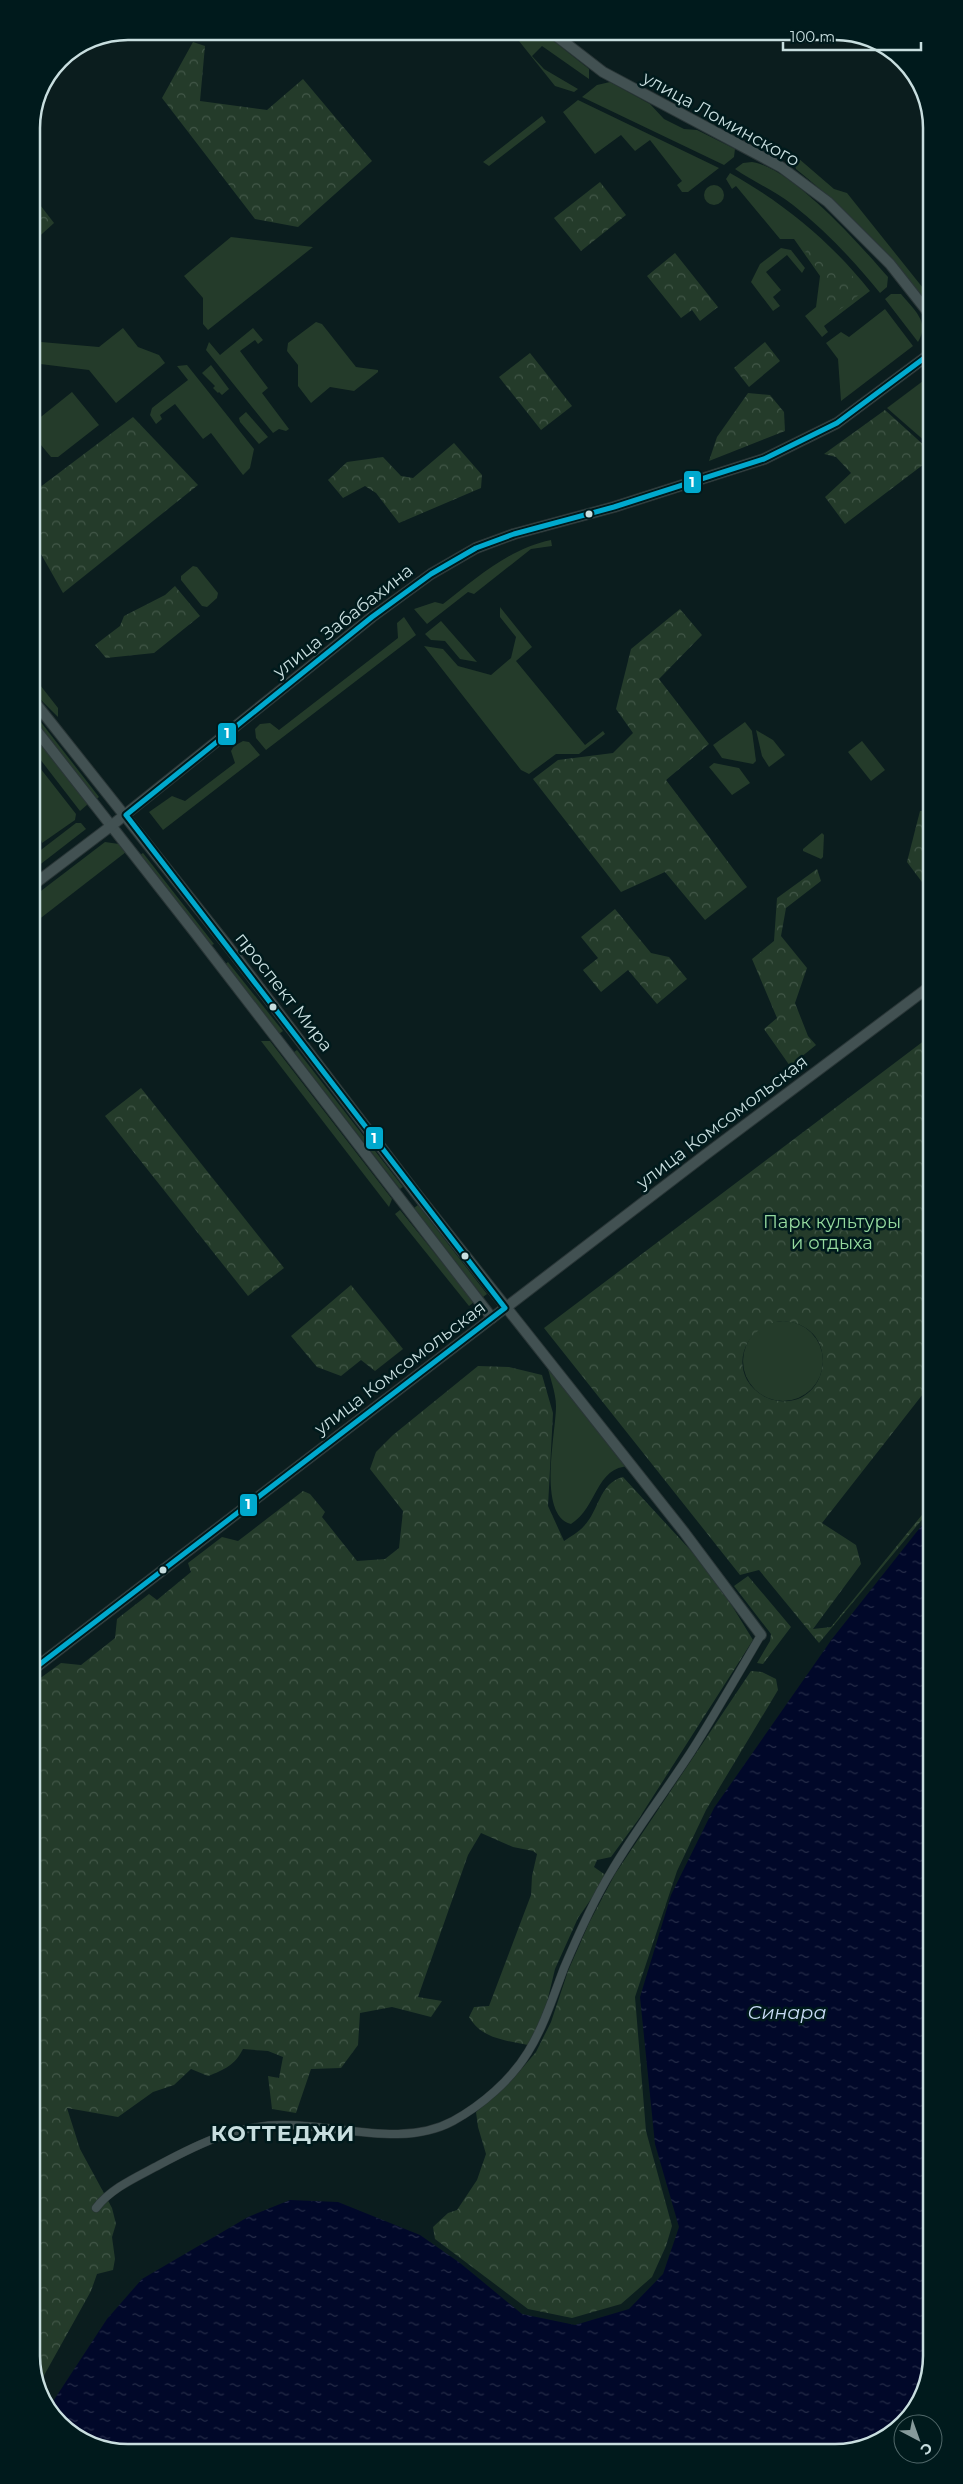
<svg xmlns="http://www.w3.org/2000/svg" width="963" height="2484" font-family="Montserrat,sans-serif">
  <style>
    .grass { fill: #243b2a }
    .forest { fill: url(#forest-crowns); fill-rule: evenodd }
    .water { fill: url(#water-ripples) }
    .lines { fill: none; stroke-linecap: round; stroke-linejoin: round }
    .minor-casing { stroke: #2a3637; stroke-width: 9 }
    .tertiary-casing { stroke: #2a3637; stroke-width: 12 }
    .minor { stroke: #425152; stroke-width: 8 }
    .tertiary { stroke: #425152; stroke-width: 10 }
    .bus-1-casing { stroke: #001a1c; stroke-width: 9 }
    .bus-1 { stroke: #00a9ce; stroke-width: 5 }
    .bus-dot { fill: #c8dedf; stroke: #001a1c; stroke-width: 2 }
    .labels { text-anchor: middle; dominant-baseline: central; stroke-width: 5; stroke-linejoin: round; paint-order: stroke }
    .street-label { font-size: 18px; fill: #c8dedf; stroke: #001a1c }
    .park-label { font-size: 18px; fill: #95da9f; stroke: #001a1c }
    .water-label { font-size: 19px; font-style: italic; fill: #c8dbf6; stroke: #001a1c }
    .district-label { font-size: 22px; font-weight: bold; letter-spacing: 1px; fill: #c8dedf; stroke: #001a1c }
    .rim { fill: none; stroke: #c8dedf; stroke-width: 2.5 }
    .line-badge { stroke: #001a1c; stroke-width: 2 }
    .badge-label { font-size: 14px; text-anchor: middle; font-weight: bold; fill: #fff }
  </style>
  <defs>
    <pattern id="forest-crowns" width="20" height="18" patternUnits="userSpaceOnUse" patternTransform="scale(1.25)"><rect width="20" height="18" fill="#243b2a"/><path d="M2 6a3 3 0 1 1 6 0M12 15a3 3 0 1 1 6 0" fill="none" stroke="#425748"/></pattern>
    <pattern id="water-ripples" width="26" height="14" patternUnits="userSpaceOnUse" patternTransform="scale(1.25)"><rect width="26" height="14" fill="#010829"/><path d="M2 4q2-2 4 0t4 0M15 11q2-2 4 0t4 0" fill="none" stroke="#252c48"/></pattern>
  </defs>
  <rect width="100%" height="100%" fill="#0b1d1e"/>
  <!-- grass -->
  <g class="grass">
    <polygon points="511,31 541,31 589,69 589,79 542,46 532,56 544,69 578,89 574,92 555,86"/>
    <polygon points="610,82 650,104 664,119 684,129 697,130 735,149 734,157 724,165 582,97 597,85"/>
    <polygon points="578,100 719,168 688,192 682,192 677,185 682,181 650,140 635,151 621,135 595,154 563,112"/>
    <polygon points="542,116 546,122 489,166 483,162"/>
    <path d="M798,158L834,189L847,193L927,293V304C887,253 846,209 796,169L794,161Z"/>
    <path d="M752,162C791,167 862,247 888,277L887,287L880,293C854,261 826,231 793,205C775,191 754,182 735,169L743,163Z"/>
    <path d="M730,173C785,204 831,242 870,291L824,326L828,332L822,337L805,316L816,307L820,276L794,239H780L736,186L732,189L726,179Z"/>
    <circle cx="714" cy="195" r="10"/>
    <polygon points="231,237 313,247 208,330 203,324 203,298 184,276"/>
    <polygon points="781,248 791,250 805,268 802,273 787,255 766,272 781,290 773,297 780,306 773,311 751,282 760,264"/>
    <path d="M891,294H901C913,309 931,322 918,342L885,299Z"/>
    <polygon points="885,309 913,346 841,401 838,359 826,343 841,332 849,337"/>
    <polygon points="316,322 322,324 356,367 378,370 378,372 354,391 330,387 311,403 298,386 298,365 287,351 288,343"/>
    <polygon points="123,328 138,347 159,355 165,363 116,403 89,370 32,363 32,331 41,342 99,347"/>
    <polygon points="253,328 263,340 258,344 255,340 240,351 268,388 262,393 289,429 286,431 279,429 273,433 206,350 209,342 220,355"/>
    <polygon points="187,365 254,449 250,468 243,475 211,433 203,439 175,404 160,415 162,419 156,424 150,415 152,408 188,380 177,366"/>
    <polygon points="211,365 229,389 222,395 219,392 218,393 213,388 215,386 202,373"/>
    <polygon points="927,378 927,443 887,408"/>
    <polygon points="72,392 99,425 58,457 51,457 36,439 32,442 32,424"/>
    <polygon points="246,412 268,437 259,444 240,422 239,418"/>
    <path d="M551,540L552,546L531,549L474,594L468,592L427,624L414,609L435,602L443,604C477,578 508,549 551,540Z"/>
    <polygon points="193,566 197,567 218,593 217,598 207,607 202,606 181,580 181,576"/>
    <polygon points="500,607 532,647 516,661 585,745 603,731 605,734 579,754 556,754 529,774 521,770 424,646 443,649 458,666 491,675 511,658 516,637 500,617"/>
    <polygon points="404,617 416,635 266,750 256,738 255,729 260,724 270,723 279,730 398,638 397,623"/>
    <polygon points="441,621 477,662 460,659 445,641 431,640 425,634"/>
    <polygon points="33,676 58,708 58,717 33,692"/>
    <polygon points="33,712 99,797 95,800 33,720"/>
    <polygon points="745,722 752,731 756,761 753,764 722,758 713,745"/>
    <polygon points="756,730 773,740 785,755 769,767 762,756"/>
    <polygon points="33,734 88,804 80,811 33,750"/>
    <polygon points="243,741 249,742 260,755 163,830 149,812 172,796 185,801 235,763 231,751 234,746"/>
    <polygon points="862,741 885,770 871,781 848,752"/>
    <polygon points="33,759 76,814 75,820 42,843 33,815"/>
    <polygon points="714,763 739,768 750,783 732,795 709,767"/>
    <polygon points="76,823 81,823 86,829 33,870 33,856"/>
    <polygon points="822,833 824,835 823,857 821,859 803,851 803,849"/>
    <polygon points="105,842 119,844 126,852 33,924 33,897"/>
    <polygon points="143,853 214,944 210,946 140,855"/>
    <polygon points="228,962 283,1031 279,1034 224,965"/>
    <polygon points="261,1041 270,1041 392,1199 389,1207"/>
    <polygon points="297,1050 403,1187 400,1189 294,1052"/>
    <polygon points="418,1205 487,1294 483,1297 414,1208"/>
    <polygon points="400,1210 474,1302 469,1306 395,1214"/>
    <circle cx="783" cy="1361" r="40"/>
    <path d="M547,1365L630,1466C595,1467 598,1507 571,1524C537,1515 556,1433 556,1406C556,1393 550,1378 547,1365Z"/>
  </g>
  <!-- forest -->
  <g class="forest">
    <polygon points="193,42 205,46 200,101 267,110 303,79 372,161 298,227 255,219 162,98"/>
    <polygon points="600,182 626,215 581,251 554,218"/>
    <polygon points="37,201 54,223 32,243 32,205"/>
    <polygon points="814,245 836,274 846,268 864,291 834,314 822,299 826,280 805,252"/>
    <polygon points="675,253 718,307 700,321 692,310 681,318 647,276"/>
    <polygon points="765,342 780,361 749,387 734,368"/>
    <polygon points="530,353 572,406 541,430 499,377"/>
    <polygon points="748,393 770,395 784,412 785,431 709,461 717,437"/>
    <polygon points="885,410 927,448 928,461 845,524 825,497 851,473 836,457 824,454"/>
    <polygon points="133,417 198,485 63,593 32,538 32,521 39,488"/>
    <polygon points="454,443 482,475 481,488 399,523 376,493 365,486 343,498 328,480 347,462 383,457 401,476 413,478"/>
    <polygon points="175,586 200,616 154,653 106,658 95,645 120,626 124,616 165,595"/>
    <polygon points="680,609 702,635 659,679 709,744 666,780 747,887 705,920 665,872 621,892 533,779 558,760 613,753 633,733 616,709 631,649"/>
    <polygon points="920,811 928,811 928,883 925,886 907,862"/>
    <polygon points="817,869 821,881 786,908 781,936 807,968 795,1003 808,1036 816,1045 790,1066 764,1029 777,1018 752,959 774,941 777,898"/>
    <polygon points="615,909 651,953 669,957 687,979 657,1004 628,970 601,992 583,970 598,958 581,937"/>
    <path d="M929,1037L930,1385L822,1523L856,1545L861,1564L813,1629L831,1627L930,1505V1510L819,1643L759,1570L740,1575L544,1328ZM781,1321C845,1323 830,1413 774,1400C762,1397 753,1390 747,1380C733,1353 753,1325 781,1321Z"/>
    <polygon points="141,1088 284,1268 248,1296 105,1116"/>
    <polygon points="351,1285 403,1349 375,1371 361,1360 341,1376 317,1367 291,1336"/>
    <path d="M478,1366L509,1367L542,1375L553,1413L548,1506L564,1541C570,1537 579,1532 584,1526C599,1511 599,1483 623,1477L694,1554L726,1596L753,1640L638,1820L611,1857L597,1860L594,1867L607,1876L578,1918L555,1969L543,2019L528,2045C505,2040 482,2039 469,2017L474,2007L489,2006L531,1895L532,1876L537,1854L533,1851L513,1847L481,1833L468,1855L418,1997L442,2001L431,2017L392,2007L360,2013L358,2045L341,2068L311,2069L296,2113L272,2109L268,2076L279,2078L283,2057L268,2051L243,2049C235,2065 224,2070 208,2076L191,2069L174,2085L153,2092L118,2117L67,2108L80,2149L112,2208L116,2224L112,2237L115,2259L113,2270L97,2274L91,2291L37,2388L35,1682L61,1663L81,1665L115,1638L117,1619L149,1594L157,1600L191,1572L188,1563L222,1537L238,1541L303,1491L310,1494L325,1512L322,1517L357,1561L385,1559L399,1548L403,1511L370,1469L376,1452L393,1435Z"/>
    <polygon points="748,1576 791,1627 763,1664 757,1663 770,1641 771,1634 734,1586"/>
    <polygon points="751,1671 762,1672 776,1679 778,1690 706,1810 677,1871 635,1997 646,2131 672,2226 666,2246 652,2277 621,2304 572,2318 528,2309 435,2239 433,2227 448,2213 457,2210 477,2180 486,2154 478,2127 476,2112 512,2080 536,2052 551,2022 568,1971 589,1923 615,1874"/>
  </g>
  <!-- water -->
  <polygon class="water" points="930,1515 932,2356 912,2415 866,2448 122,2453 69,2433 50,2406 107,2319 142,2279 248,2217 290,2200 338,2202 420,2235 460,2263 522,2314 575,2325 629,2309 663,2274 679,2227 655,2144 640,1997 671,1895 714,1808 832,1639"/>
  <g class="lines">
    <defs>
      <path id="minor" d="M96,2208C111,2188 137,2177 159,2165C200,2143 239,2124 286,2125C341,2125 403,2148 453,2121C482,2105 511,2080 528,2052C544,2026 553,1997 564,1968C578,1935 592,1903 611,1872C635,1831 665,1792 691,1752C715,1714 738,1674 761,1635"/>
      <g id="tertiary">
        <polyline points="550,31 603,72 781,167 828,202 890,264 927,311"/>
        <polyline points="33,700 228,946 415,1192 684,1532 761,1635"/>
        <polyline points="33,726 196,934 492,1318"/>
        <polyline points="33,885 111,826 372,617 431,574 476,548 514,534 614,507 764,459 837,423 927,356"/>
        <polyline points="35,1668 705,1155 929,987"/>
      </g>
    </defs>
    <!-- minor casing -->
    <use href="#minor" class="minor-casing"/>
    <!-- tertiary casing -->
    <use href="#tertiary" class="tertiary-casing"/>
    <!-- minor -->
    <use href="#minor" class="minor"/>
    <!-- tertiary -->
    <use href="#tertiary" class="tertiary"/>
    <defs>
      <polyline id="bus-1" points="35,1668 505,1308 126,815 372,617 431,574 476,548 514,534 614,507 764,459 837,423 927,356"/>
    </defs>
    <!-- bus-1 casing -->
    <use href="#bus-1" class="bus-1-casing"/>
    <!-- bus-1 -->
    <use href="#bus-1" class="bus-1"/>
  </g>
  <!-- markers -->
  <g class="bus-dot">
    <circle cx="589" cy="514" r="4.5"/>
    <circle cx="273" cy="1007" r="4.5"/>
    <circle cx="465" cy="1256" r="4.5"/>
    <circle cx="163" cy="1570" r="4.5"/>
  </g>
  <g class="labels">
    <!-- street labels -->
    <g class="street-label">
      <text transform="translate(721 119) rotate(29)">улица Ломинского</text>
      <text transform="translate(343 621) rotate(-38)">улица Забабахина</text>
      <text transform="translate(284 992) rotate(52)">проспект Мира</text>
      <text transform="translate(722 1122) rotate(-37)">улица Комсомольская</text>
      <text transform="translate(400 1368) rotate(-37)">улица Комсомольская</text>
    </g>
    <!-- park labels -->
    <g class="park-label">
      <text x="832" y="1222">Парк культуры<tspan x="832" dy="21">и отдыха</tspan></text>
    </g>
    <!-- water labels -->
    <g class="water-label">
      <text x="787" y="2012">Синара</text>
    </g>
    <!-- district labels -->
    <g class="district-label">
      <text x="283" y="2133">КОТТЕДЖИ</text>
    </g>
  </g>
  <!-- crop -->
  <path d="M0 0H963V2484H0ZM128 40H835A88 88 0 0 1 923 128V2356A88 88 0 0 1 835 2444H128A88 88 0 0 1 40 2356V128A88 88 0 0 1 128 40Z" fill="#001a1c" fill-rule="evenodd"/>
  <path class="rim" d="M128 40H835A88 88 0 0 1 923 128V2356A88 88 0 0 1 835 2444H128A88 88 0 0 1 40 2356V128A88 88 0 0 1 128 40Z"/>
  <g class="line-badge">
    <rect x="683" y="470" width="19" height="24" rx="5" fill="#00a9ce"/>
    <rect x="217" y="722" width="20" height="24" rx="5" fill="#00a9ce"/>
    <rect x="365" y="1126" width="19" height="24" rx="5" fill="#00a9ce"/>
    <rect x="239" y="1493" width="19" height="24" rx="5" fill="#00a9ce"/>
  </g>
  <g class="badge-label">
    <text x="692" y="487">1</text>
    <text x="227" y="738">1</text>
    <text x="374" y="1143">1</text>
    <text x="248" y="1509">1</text>
  </g>
  <!-- north arrow -->
  <g transform="translate(918 2439) rotate(139)"><circle r="24" fill="#001a1c" stroke="#50686a"/>
  <path d="M0-4L9 19L0 12L-9 19Z" fill="#869a9b"/>
  <text y="-8" font-size="14" font-weight="bold" text-anchor="middle" fill="#c8dedf">С</text>
  </g>
  <!-- scale -->
  <path d="M783 42v8h138v-8" fill="none" stroke="#c8dedf" stroke-width="2.5"/>
  <text x="790" y="42" font-size="15" fill="#c8dedf" stroke="#001a1c" stroke-width="4" paint-order="stroke">100 m</text>
</svg>
